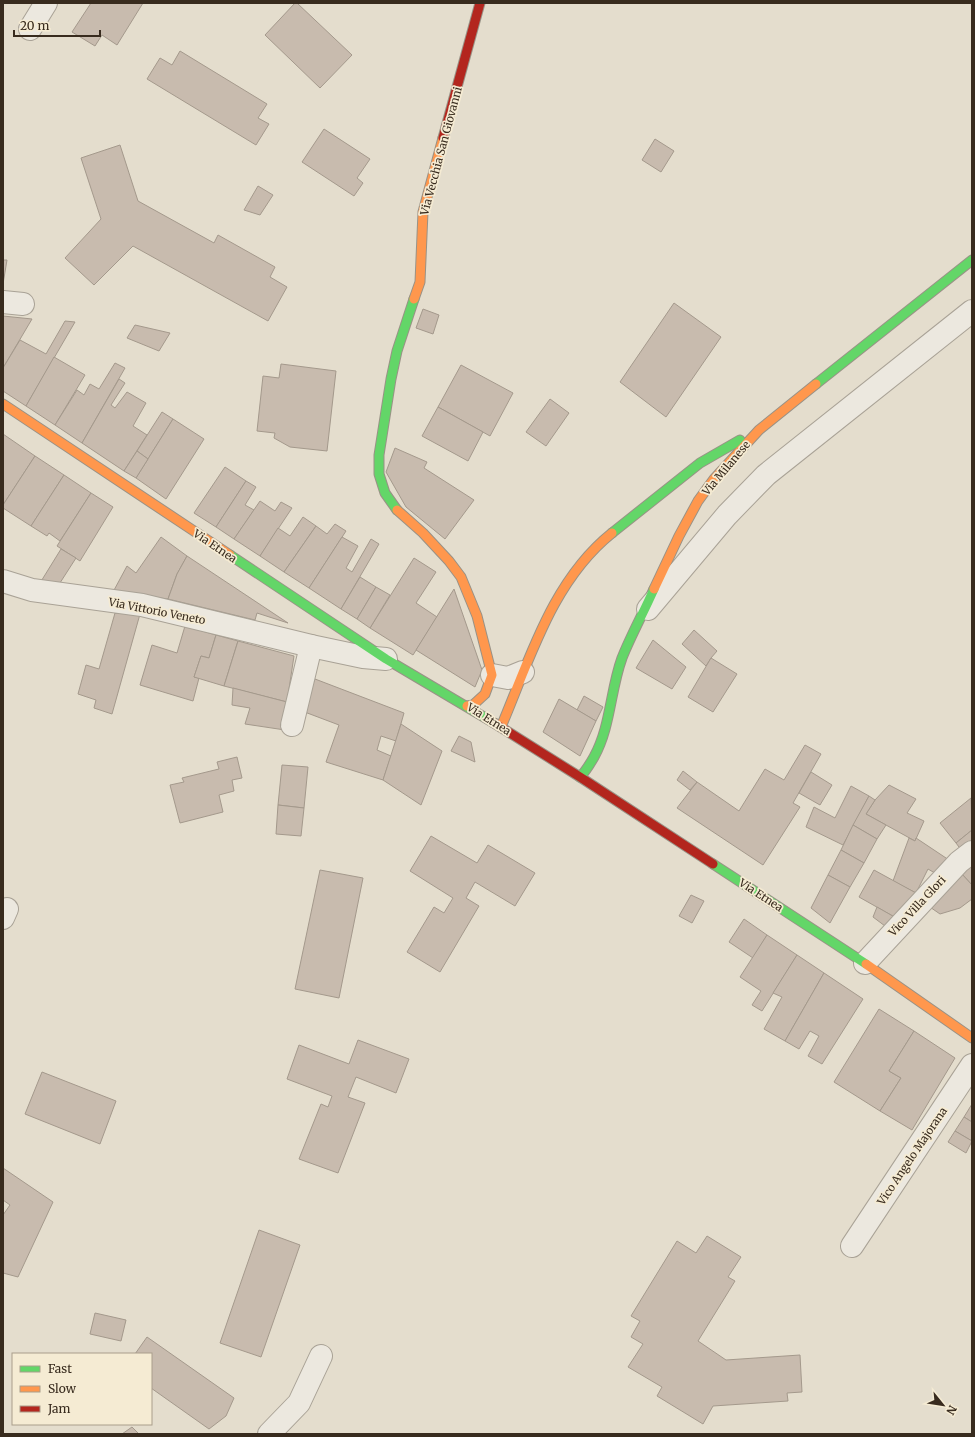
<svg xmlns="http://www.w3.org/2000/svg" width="975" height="1437" font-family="Merriweather,serif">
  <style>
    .building { fill: #c8bbae; stroke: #a4998c }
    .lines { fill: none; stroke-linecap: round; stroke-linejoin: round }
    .street-casing { stroke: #a9a296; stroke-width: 24 }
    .fast-casing { stroke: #999286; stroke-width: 11 }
    .slow-casing { stroke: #999286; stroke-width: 11 }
    .jam-casing { stroke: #999286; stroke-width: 11 }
    .street { stroke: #ece8df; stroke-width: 22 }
    .fast { stroke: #63d668; stroke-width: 9 }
    .slow { stroke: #ff974d; stroke-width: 9 }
    .jam { stroke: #b3261e; stroke-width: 9 }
    .labels { text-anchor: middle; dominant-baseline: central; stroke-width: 3.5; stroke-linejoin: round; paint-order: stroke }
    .street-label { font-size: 11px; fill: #382b1e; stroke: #f5ebd3 }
  </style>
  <rect width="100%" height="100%" fill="#e4ddcd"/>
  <!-- building -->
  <g class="building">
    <polygon points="91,3 143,3 117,45 102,35 95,46 72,32"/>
    <polygon points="295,3 297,3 352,55 320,88 265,35"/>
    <polygon points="180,51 267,104 258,118 269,124 256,145 147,79 160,58 172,65"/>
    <polygon points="324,129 370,159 357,178 363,183 354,196 302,162"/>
    <polygon points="655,139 674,151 661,172 642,160"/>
    <polygon points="120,145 138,201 214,243 218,235 275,267 270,277 287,287 268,321 133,246 94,285 65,258 101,219 81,158"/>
    <polygon points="258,186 273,195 260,215 244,210"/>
    <polygon points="3,260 7,260 3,284"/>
    <polygon points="674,303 721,337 666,417 620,382"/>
    <polygon points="423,309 439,315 433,334 416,328"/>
    <polygon points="3,316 32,319 3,368"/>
    <polygon points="65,321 75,322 26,406 3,391 3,368 20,340 46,354"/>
    <polygon points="135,325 170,333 159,351 127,338"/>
    <polygon points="54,357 85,375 55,425 26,406"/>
    <polygon points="115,363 125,368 82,443 55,425 77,390 84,395 90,384 99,389"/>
    <polygon points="281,364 336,371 327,451 290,447 274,438 275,433 257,431 263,376 279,378"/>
    <polygon points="461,365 513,393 490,436 438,407"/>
    <polygon points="119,379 125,383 111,405 115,408 127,392 146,403 133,426 147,435 124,471 82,443"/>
    <polygon points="550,399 569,413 546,446 526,432"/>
    <polygon points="438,407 483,432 468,461 422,436"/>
    <polygon points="162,412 173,419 148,459 137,451"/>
    <polygon points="173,419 204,439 166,499 136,478"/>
    <polygon points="3,434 35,456 3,505"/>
    <polygon points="395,448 427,462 424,468 474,500 445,539 406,507 386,472"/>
    <polygon points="137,451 148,459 136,478 124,471"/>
    <polygon points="35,456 64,475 31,526 3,508 3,505"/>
    <polygon points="225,467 246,481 216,527 194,513"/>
    <polygon points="64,475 91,493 60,541 49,533 47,536 31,526"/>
    <polygon points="246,481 256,487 245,505 254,510 234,539 216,527"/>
    <polygon points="91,493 113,507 80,561 57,546"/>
    <polygon points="260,501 275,511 281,502 292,508 260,556 234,539"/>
    <polygon points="303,517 316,526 284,572 260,556 278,528 290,536"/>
    <polygon points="335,524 346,531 309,588 284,572 316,526 327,534"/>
    <polygon points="161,537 187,556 177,574 168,599 113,592 127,566 136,573"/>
    <polygon points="342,537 358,546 346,568 352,572 371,539 379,544 341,609 309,588"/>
    <polygon points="61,549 76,558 58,586 40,583"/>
    <polygon points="187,556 288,623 257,613 255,620 168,599 177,574"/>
    <polygon points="414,558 436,572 416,603 437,617 413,655 370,628"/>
    <polygon points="360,577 376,587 357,619 341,609"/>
    <polygon points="376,587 390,595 370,628 357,619"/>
    <polygon points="454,589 482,670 475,687 416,650"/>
    <polygon points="115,613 140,614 112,714 94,708 96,700 78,694 86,665 99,669"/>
    <polygon points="185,626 216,635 209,658 201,656 194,677 199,678 193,701 140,685 152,645 177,653"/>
    <polygon points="694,630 717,651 711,658 706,666 682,644"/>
    <polygon points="216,635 238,641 224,686 194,677 201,656 209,658"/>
    <polygon points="653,640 686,667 672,689 636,668"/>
    <polygon points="238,641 294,656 287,702 224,686"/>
    <polygon points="711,658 737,674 713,712 688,697"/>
    <polygon points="315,679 404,713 396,741 381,736 377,750 391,756 383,780 326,762 339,725 302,711"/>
    <polygon points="233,688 287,702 285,730 245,724 250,708 232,705"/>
    <polygon points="584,696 603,707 596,721 577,710"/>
    <polygon points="559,699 596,721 580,756 543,732"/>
    <polygon points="401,724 442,751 421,805 383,780"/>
    <polygon points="459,736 471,742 475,762 451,751"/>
    <polygon points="805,745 821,754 793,803 800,807 763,865 677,808 697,782 739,811 765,769 784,780"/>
    <polygon points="237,757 242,778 232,780 234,791 219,795 223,812 180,823 170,785 184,782 182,778 219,769 217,762"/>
    <polygon points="282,765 308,767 304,808 278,805"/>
    <polygon points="683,771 697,782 690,790 677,780"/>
    <polygon points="811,772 832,785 820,805 799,793"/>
    <polygon points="889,785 916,799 907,813 924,821 915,841 866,814 875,800"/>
    <polygon points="851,786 869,796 843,845 806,827 814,807 835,818"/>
    <polygon points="869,796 875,800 866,814 886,825 877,839 853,825"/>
    <polygon points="971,798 972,830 956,843 940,823"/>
    <polygon points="278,805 304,808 301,836 276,834"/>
    <polygon points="853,825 877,839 864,863 841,850"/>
    <polygon points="972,830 972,843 962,851 956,843"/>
    <polygon points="431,836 477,863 488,845 535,873 515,906 475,882 466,898 479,906 440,972 407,952 434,907 444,913 453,898 410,871"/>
    <polygon points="909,838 915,841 916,838 949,860 940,876 928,869 916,893 893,881"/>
    <polygon points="841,850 864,863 850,887 828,875"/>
    <polygon points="972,863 972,885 961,873"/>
    <polygon points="320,870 363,878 339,998 295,989"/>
    <polygon points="874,870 916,893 898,919 859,897"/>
    <polygon points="961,873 972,885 972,899 960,908 940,914 927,905"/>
    <polygon points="828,875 850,887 830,923 811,908"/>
    <polygon points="691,895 704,901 692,923 679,916"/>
    <polygon points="877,907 898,919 889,929 873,917"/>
    <polygon points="744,919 767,935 753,958 729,942"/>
    <polygon points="767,935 797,955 762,1011 752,1005 761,991 740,977"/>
    <polygon points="797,955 824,973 785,1041 764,1029 782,997 773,993"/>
    <polygon points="824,973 863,999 822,1064 808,1056 819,1036 810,1031 799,1049 785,1041"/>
    <polygon points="879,1009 914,1031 889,1071 901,1078 880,1111 834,1082"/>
    <polygon points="914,1031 955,1058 912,1130 880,1111 901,1078 889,1071"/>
    <polygon points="358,1040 409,1059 396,1093 356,1077 348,1097 365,1103 338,1173 299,1159 321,1104 328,1107 332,1096 287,1079 299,1045 349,1064"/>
    <polygon points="42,1072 116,1101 100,1144 25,1114"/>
    <polygon points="972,1104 972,1122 964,1117"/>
    <polygon points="964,1117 972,1122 972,1141 955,1131"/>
    <polygon points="955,1131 972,1141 966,1153 948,1142"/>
    <polygon points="3,1168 53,1202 18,1277 3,1273 3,1215 10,1205 3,1200"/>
    <polygon points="259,1230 300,1245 261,1357 220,1343"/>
    <polygon points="707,1236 741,1257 728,1277 735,1281 698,1341 726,1360 800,1355 802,1392 787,1393 788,1401 713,1406 703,1424 657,1396 662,1387 628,1367 643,1344 631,1337 640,1321 631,1316 677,1241 696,1253"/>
    <polygon points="95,1313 126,1320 121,1341 90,1334"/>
    <polygon points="147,1337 234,1398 226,1416 209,1429 151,1388 151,1354 135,1354"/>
    <polygon points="132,1427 139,1434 122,1434"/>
  </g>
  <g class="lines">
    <defs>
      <g id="street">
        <polyline points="30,29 46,3"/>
        <polyline points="3,302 23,304"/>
        <polyline points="3,581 32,590 142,605 311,646 363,657 386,659"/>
        <polyline points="648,609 727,515 766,475 972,311"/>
        <polyline points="492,675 508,678 523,672"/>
        <polyline points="292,725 311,646"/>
        <polyline points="3,918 7,909"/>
        <polyline points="865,963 959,862 972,852"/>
        <polyline points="852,1246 972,1065"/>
        <polyline points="269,1434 299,1403 321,1356"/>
      </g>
      <g id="fast">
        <polyline points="816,384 972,260"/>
        <polyline points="397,510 385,493 379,474 379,455 391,379 397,351 414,299"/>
        <polyline points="612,533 700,463 740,440"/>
        <polyline points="230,555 386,659 494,723"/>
        <path d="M580,777C586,771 590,764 594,757C611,726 610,691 622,658C631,635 644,612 654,589"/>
        <polyline points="713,864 866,964"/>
      </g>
      <g id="slow">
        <polyline points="414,299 420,282 423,212 443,138"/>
        <polyline points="3,404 230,555"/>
        <polyline points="397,510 423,533 449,561 461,577 477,616 492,675 485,694 473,705 467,706"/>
        <polyline points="654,589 679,536 698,501 714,479 759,430 816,384"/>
        <path d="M501,727C530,659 552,581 612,533"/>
        <polyline points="866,964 972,1038"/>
      </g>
      <g id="jam">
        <polyline points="443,138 480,3"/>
        <polyline points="494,723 580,777 713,864"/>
      </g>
    </defs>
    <!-- street casing -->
    <use href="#street" class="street-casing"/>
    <!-- fast casing -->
    <use href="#fast" class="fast-casing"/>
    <!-- slow casing -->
    <use href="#slow" class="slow-casing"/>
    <!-- jam casing -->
    <use href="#jam" class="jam-casing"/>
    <!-- street -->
    <use href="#street" class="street"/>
    <!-- fast -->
    <use href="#fast" class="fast"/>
    <!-- slow -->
    <use href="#slow" class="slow"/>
    <!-- jam -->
    <use href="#jam" class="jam"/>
  </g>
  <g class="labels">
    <!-- street labels -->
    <g class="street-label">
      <text transform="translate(441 151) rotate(-75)">Via Vecchia San Giovanni</text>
      <text transform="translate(726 468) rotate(-50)">Via Milanese</text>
      <text transform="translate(215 546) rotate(34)">Via Etnea</text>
      <text transform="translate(157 611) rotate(11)">Via Vittorio Veneto</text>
      <text transform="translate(489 719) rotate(32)">Via Etnea</text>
      <text transform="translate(761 895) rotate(33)">Via Etnea</text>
      <text transform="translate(917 906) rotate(-47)">Vico Villa Glori</text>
      <text transform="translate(912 1156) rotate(-56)">Vico Angelo Majorana</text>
    </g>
  </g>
  <!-- border -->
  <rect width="975" height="1437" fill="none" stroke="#382b1e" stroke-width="8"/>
  <!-- legend -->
  <rect x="12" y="1353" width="140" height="72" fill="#f5ebd3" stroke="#a99e8b"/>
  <rect x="20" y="1366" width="20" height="6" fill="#63d668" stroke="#a99e8b"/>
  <text x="48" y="1373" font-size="12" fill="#382b1e">Fast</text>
  <rect x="20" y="1386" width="20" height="6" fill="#ff974d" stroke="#a99e8b"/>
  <text x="48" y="1393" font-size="12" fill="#382b1e">Slow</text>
  <rect x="20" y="1406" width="20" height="6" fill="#b3261e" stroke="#a99e8b"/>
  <text x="48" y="1413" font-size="12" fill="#382b1e">Jam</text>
  <!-- north arrow -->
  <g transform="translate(943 1405) rotate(120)" stroke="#f5ebd3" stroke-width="3" paint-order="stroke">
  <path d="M0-3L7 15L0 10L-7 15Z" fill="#382b1e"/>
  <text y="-6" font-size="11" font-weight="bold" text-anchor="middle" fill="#382b1e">N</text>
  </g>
  <!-- scale -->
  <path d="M14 30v6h86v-6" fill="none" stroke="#382b1e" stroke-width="2"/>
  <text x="20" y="30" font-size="12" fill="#382b1e" stroke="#f5ebd3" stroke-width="3" paint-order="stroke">20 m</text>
</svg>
